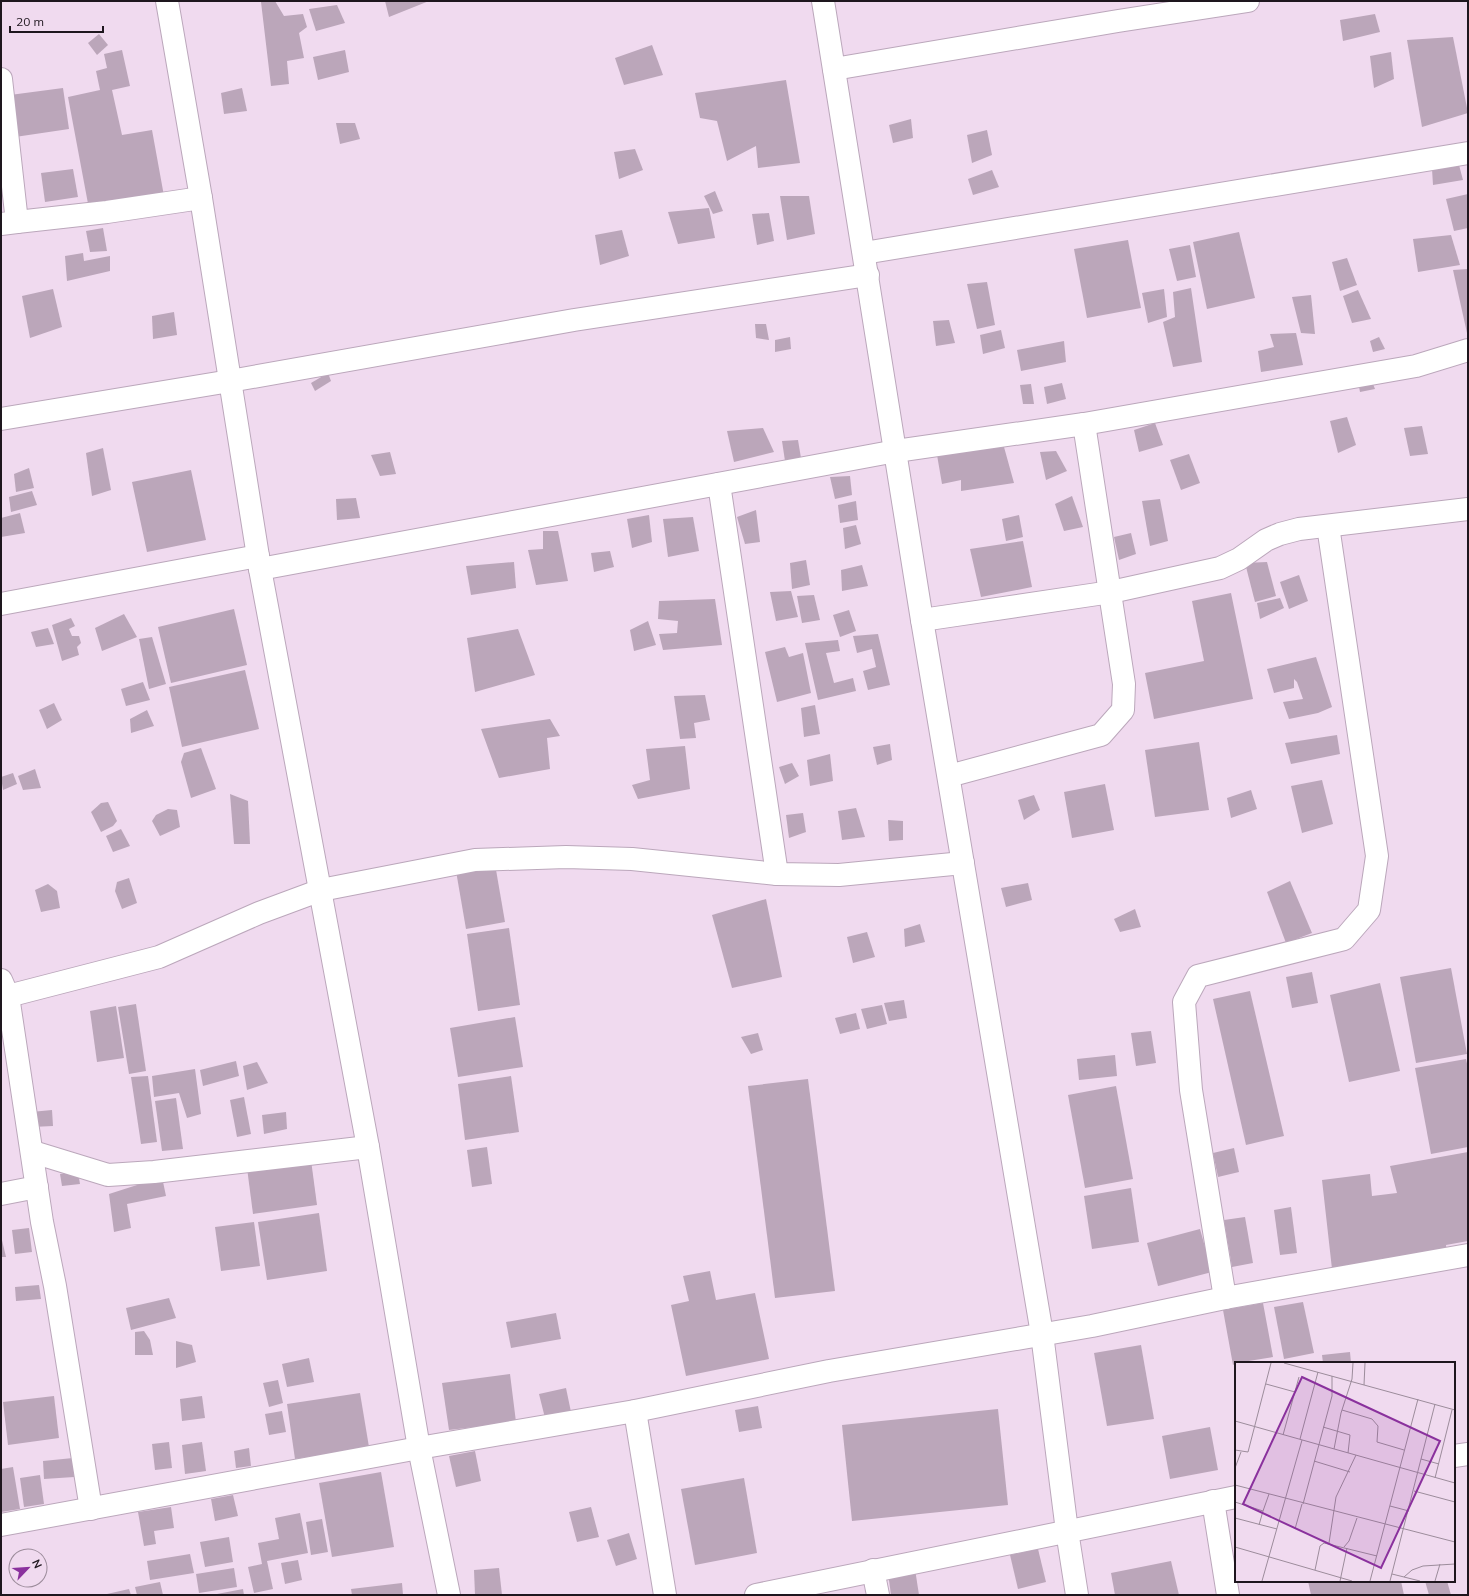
<svg xmlns="http://www.w3.org/2000/svg" width="1469" height="1596" font-family="Mulish,sans-serif">
  <style>
    .building { fill: #bba6ba }
    .lines { fill: none; stroke-linecap: round; stroke-linejoin: round }
    .minor-casing { stroke: #bba7bb; stroke-width: 24 }
    .tertiary-casing { stroke: #bba7bb; stroke-width: 24 }
    .minor { stroke: #fff; stroke-width: 22 }
    .tertiary { stroke: #fff; stroke-width: 22 }
    .inset-road { fill: none; stroke: #9c8c9b; stroke-width: 1 }
    .view { fill: #8a319d; fill-opacity: 0.15; stroke: #8a319d; stroke-width: 2 }
    .inset-edge { fill: none; stroke: #1e161e; stroke-width: 2 }
  </style>
  <rect width="100%" height="100%" fill="#f0daef"/>
  <!-- building -->
  <g class="building">
    <polygon points="267,1 275,1 284,16 303,14 307,27 299,33 304,58 287,61 289,84 271,86 261,2"/>
    <polygon points="385,1 429,1 389,17"/>
    <polygon points="337,5 345,23 316,31 309,9"/>
    <polygon points="1375,14 1380,32 1343,41 1340,20"/>
    <polygon points="99,34 108,45 97,55 88,43"/>
    <polygon points="1453,37 1468,113 1422,127 1407,40"/>
    <polygon points="652,45 663,75 624,85 615,58"/>
    <polygon points="122,50 130,86 112,90 122,135 152,130 164,196 89,209 68,97 100,90 96,71 107,68 104,54"/>
    <polygon points="345,50 349,72 318,80 313,57"/>
    <polygon points="1391,52 1394,79 1374,88 1370,56"/>
    <polygon points="786,80 800,163 758,168 756,146 727,161 717,121 700,118 695,93"/>
    <polygon points="63,88 69,129 15,137 10,95"/>
    <polygon points="242,88 247,111 224,114 221,93"/>
    <polygon points="911,119 913,138 893,143 889,125"/>
    <polygon points="336,123 355,123 360,139 340,144"/>
    <polygon points="987,130 992,155 972,163 967,135"/>
    <polygon points="635,149 643,170 619,179 614,152"/>
    <polygon points="1459,165 1463,180 1433,185 1432,169"/>
    <polygon points="73,169 78,197 45,202 41,173"/>
    <polygon points="992,170 999,187 973,195 968,179"/>
    <polygon points="715,191 723,211 713,214 704,196"/>
    <polygon points="1468,194 1468,228 1454,231 1446,199"/>
    <polygon points="780,196 809,196 815,234 787,240"/>
    <polygon points="709,208 715,238 678,244 668,212"/>
    <polygon points="769,213 774,241 757,245 752,214"/>
    <polygon points="103,228 107,251 90,252 86,231"/>
    <polygon points="622,230 629,256 600,265 595,235"/>
    <polygon points="1239,232 1255,298 1207,309 1193,242"/>
    <polygon points="1451,235 1460,265 1418,272 1413,239"/>
    <polygon points="1128,240 1141,308 1087,318 1074,249"/>
    <polygon points="1190,245 1196,277 1177,281 1169,249"/>
    <polygon points="83,253 84,261 110,256 110,271 67,281 65,256"/>
    <polygon points="1347,258 1357,285 1340,291 1332,262"/>
    <polygon points="1468,269 1468,332 1467,333 1453,270"/>
    <polygon points="987,282 995,325 977,329 967,284"/>
    <polygon points="1191,288 1202,362 1173,367 1163,322 1175,317 1173,292"/>
    <polygon points="53,289 62,327 30,338 22,296"/>
    <polygon points="1164,289 1167,317 1148,323 1142,293"/>
    <polygon points="1358,290 1371,319 1352,323 1343,296"/>
    <polygon points="1311,295 1315,334 1301,333 1292,297"/>
    <polygon points="174,312 177,335 153,339 152,316"/>
    <polygon points="949,320 955,343 936,346 933,321"/>
    <polygon points="755,324 766,324 769,340 756,338"/>
    <polygon points="1001,330 1005,348 983,354 980,335"/>
    <polygon points="1296,333 1303,365 1261,372 1258,351 1274,347 1270,334"/>
    <polygon points="790,337 791,349 775,352 775,340"/>
    <polygon points="1379,337 1385,349 1373,352 1370,341"/>
    <polygon points="1064,341 1066,362 1021,371 1017,350"/>
    <polygon points="328,373 331,381 315,391 311,383"/>
    <polygon points="1371,379 1375,389 1360,392 1358,381"/>
    <polygon points="1062,383 1066,399 1047,404 1044,387"/>
    <polygon points="1031,384 1034,404 1023,404 1020,385"/>
    <polygon points="1347,417 1356,445 1338,453 1330,421"/>
    <polygon points="1155,423 1163,445 1139,452 1134,430"/>
    <polygon points="1422,426 1428,454 1410,456 1404,428"/>
    <polygon points="763,428 774,452 734,462 727,431"/>
    <polygon points="798,440 801,458 785,461 782,441"/>
    <polygon points="1004,447 1014,483 961,491 961,480 942,484 937,455"/>
    <polygon points="103,448 111,490 92,496 86,453"/>
    <polygon points="1056,451 1067,471 1046,480 1040,452"/>
    <polygon points="390,452 396,474 380,476 371,455"/>
    <polygon points="1189,454 1200,483 1181,490 1170,460"/>
    <polygon points="29,468 34,488 16,492 14,474"/>
    <polygon points="191,470 206,540 147,552 132,482"/>
    <polygon points="850,476 852,495 835,499 830,477"/>
    <polygon points="32,491 37,505 11,512 9,497"/>
    <polygon points="1072,496 1083,527 1064,531 1055,504"/>
    <polygon points="356,498 360,518 337,520 336,499"/>
    <polygon points="1160,499 1168,541 1150,546 1142,501"/>
    <polygon points="856,501 858,520 840,523 838,505"/>
    <polygon points="756,510 760,542 745,544 737,517"/>
    <polygon points="20,513 25,533 1,537 1,518"/>
    <polygon points="649,515 652,542 632,548 627,519"/>
    <polygon points="1019,515 1023,537 1006,541 1002,519"/>
    <polygon points="693,517 699,551 668,557 663,519"/>
    <polygon points="856,525 861,544 845,549 843,528"/>
    <polygon points="543,531 558,531 568,581 536,585 528,550 543,549"/>
    <polygon points="1131,533 1136,554 1119,560 1114,537"/>
    <polygon points="1023,541 1032,587 981,597 970,549"/>
    <polygon points="610,551 614,567 594,572 591,553"/>
    <polygon points="806,560 810,585 792,589 790,563"/>
    <polygon points="514,562 516,588 471,595 466,566"/>
    <polygon points="1267,562 1276,596 1255,602 1245,563"/>
    <polygon points="862,565 868,586 842,591 841,570"/>
    <polygon points="1299,575 1308,601 1289,609 1280,582"/>
    <polygon points="791,591 798,617 776,621 770,592"/>
    <polygon points="1231,593 1253,699 1154,719 1145,673 1204,661 1192,601"/>
    <polygon points="814,595 820,620 802,623 797,596"/>
    <polygon points="1280,598 1284,608 1260,619 1257,603"/>
    <polygon points="715,599 722,645 663,650 659,634 677,633 678,621 658,619 659,601"/>
    <polygon points="234,609 247,665 171,683 158,627"/>
    <polygon points="849,610 856,631 840,637 833,615"/>
    <polygon points="124,614 137,637 102,651 95,628"/>
    <polygon points="71,618 75,626 69,629 72,636 79,636 81,643 77,647 79,655 62,661 52,625"/>
    <polygon points="648,621 656,645 634,651 630,630"/>
    <polygon points="48,628 54,644 36,647 31,632"/>
    <polygon points="518,629 535,675 475,692 467,638"/>
    <polygon points="878,634 890,685 868,690 863,671 876,667 872,649 857,653 853,636"/>
    <polygon points="152,637 166,684 149,689 139,639"/>
    <polygon points="838,640 840,651 826,653 834,683 853,678 856,691 818,700 805,643"/>
    <polygon points="785,647 789,657 803,653 811,693 777,702 765,652"/>
    <polygon points="1316,657 1332,707 1318,713 1289,719 1283,702 1303,699 1297,682 1294,679 1294,688 1274,693 1267,669"/>
    <polygon points="245,670 259,729 182,747 169,687"/>
    <polygon points="143,682 150,700 126,706 121,689"/>
    <polygon points="705,695 710,720 694,723 696,738 680,739 674,696"/>
    <polygon points="54,703 62,720 47,729 39,710"/>
    <polygon points="815,705 820,734 804,737 801,708"/>
    <polygon points="147,710 154,726 131,733 130,719"/>
    <polygon points="550,719 560,736 547,738 550,769 499,778 481,729"/>
    <polygon points="1337,735 1340,754 1291,764 1285,743"/>
    <polygon points="1199,742 1209,810 1155,817 1145,750"/>
    <polygon points="890,744 892,760 877,765 873,747"/>
    <polygon points="685,746 690,789 638,799 632,785 650,780 646,749"/>
    <polygon points="201,748 216,789 191,798 181,762 184,753"/>
    <polygon points="830,754 833,781 810,786 807,760"/>
    <polygon points="792,763 799,776 785,784 779,767"/>
    <polygon points="35,769 41,788 23,790 18,776"/>
    <polygon points="13,773 17,784 3,790 1,777"/>
    <polygon points="1322,780 1333,824 1302,833 1291,786"/>
    <polygon points="1105,784 1114,830 1072,838 1064,792"/>
    <polygon points="1251,790 1257,809 1231,818 1227,798"/>
    <polygon points="230,794 248,801 250,844 234,844"/>
    <polygon points="1034,795 1040,810 1024,820 1018,800"/>
    <polygon points="108,802 117,821 113,826 101,832 91,812 101,803"/>
    <polygon points="856,808 865,837 842,840 838,811"/>
    <polygon points="168,809 177,810 180,827 160,836 152,821 156,815"/>
    <polygon points="803,813 806,832 789,838 786,815"/>
    <polygon points="888,820 903,821 903,840 889,841"/>
    <polygon points="121,829 130,846 113,852 106,836"/>
    <polygon points="495,864 505,922 466,929 456,871"/>
    <polygon points="129,878 137,903 122,909 115,891 117,882"/>
    <polygon points="1290,881 1312,933 1286,943 1267,892"/>
    <polygon points="1028,883 1032,900 1006,907 1001,888"/>
    <polygon points="48,884 57,891 60,908 41,912 35,890"/>
    <polygon points="766,899 782,977 732,988 712,915"/>
    <polygon points="1135,909 1141,927 1120,932 1114,919"/>
    <polygon points="920,924 925,942 905,947 904,929"/>
    <polygon points="509,928 520,1005 478,1011 467,934"/>
    <polygon points="867,932 875,957 853,963 847,937"/>
    <polygon points="1451,968 1467,1054 1416,1063 1400,977"/>
    <polygon points="1312,972 1318,1003 1292,1008 1286,977"/>
    <polygon points="1380,983 1400,1071 1349,1082 1330,995"/>
    <polygon points="1250,991 1284,1136 1246,1145 1213,999"/>
    <polygon points="904,1000 907,1018 889,1021 884,1003"/>
    <polygon points="136,1004 146,1071 129,1074 118,1007"/>
    <polygon points="882,1005 887,1024 867,1029 861,1009"/>
    <polygon points="116,1006 124,1058 97,1062 90,1011"/>
    <polygon points="856,1013 860,1029 840,1034 835,1018"/>
    <polygon points="515,1017 523,1067 458,1077 450,1028"/>
    <polygon points="1151,1031 1156,1063 1136,1066 1131,1033"/>
    <polygon points="758,1033 763,1050 751,1054 741,1037"/>
    <polygon points="1115,1055 1117,1076 1079,1080 1077,1059"/>
    <polygon points="1466,1059 1468,1068 1468,1147 1431,1154 1415,1068"/>
    <polygon points="236,1061 239,1076 203,1086 200,1070"/>
    <polygon points="257,1062 268,1083 247,1090 243,1066"/>
    <polygon points="195,1069 201,1114 187,1118 179,1093 154,1097 152,1076"/>
    <polygon points="148,1076 157,1142 141,1144 131,1077"/>
    <polygon points="511,1076 519,1132 465,1140 458,1084"/>
    <polygon points="808,1079 835,1291 775,1298 748,1086"/>
    <polygon points="1116,1086 1133,1179 1085,1188 1068,1095"/>
    <polygon points="244,1097 251,1134 237,1137 230,1100"/>
    <polygon points="176,1098 183,1149 162,1151 155,1101"/>
    <polygon points="52,1110 53,1126 32,1127 31,1112"/>
    <polygon points="286,1112 287,1129 264,1134 262,1115"/>
    <polygon points="487,1147 492,1184 472,1187 467,1150"/>
    <polygon points="1234,1148 1239,1172 1218,1177 1213,1153"/>
    <polygon points="1468,1152 1468,1241 1446,1245 1447,1253 1413,1254 1380,1259 1332,1269 1322,1180 1370,1174 1372,1196 1397,1193 1390,1166"/>
    <polygon points="311,1160 317,1205 253,1214 247,1168"/>
    <polygon points="78,1172 80,1184 62,1186 60,1174"/>
    <polygon points="162,1177 166,1196 127,1204 131,1228 114,1232 109,1194"/>
    <polygon points="1131,1188 1139,1242 1092,1249 1084,1196"/>
    <polygon points="1291,1207 1297,1253 1280,1255 1274,1210"/>
    <polygon points="319,1213 327,1271 267,1280 258,1222"/>
    <polygon points="1245,1217 1253,1263 1232,1267 1224,1220"/>
    <polygon points="254,1222 260,1266 221,1271 215,1227"/>
    <polygon points="29,1228 32,1252 15,1254 12,1230"/>
    <polygon points="1200,1229 1212,1272 1158,1286 1147,1243"/>
    <polygon points="1,1236 6,1257 1,1257"/>
    <polygon points="710,1271 716,1300 755,1293 769,1359 686,1376 671,1305 689,1301 683,1276"/>
    <polygon points="39,1285 41,1299 16,1301 15,1287"/>
    <polygon points="169,1298 176,1318 131,1330 126,1308"/>
    <polygon points="1303,1302 1314,1353 1284,1359 1274,1307"/>
    <polygon points="1263,1303 1273,1357 1236,1363 1233,1365 1223,1310"/>
    <polygon points="556,1313 561,1339 511,1348 506,1322"/>
    <polygon points="144,1331 150,1340 153,1355 135,1355 135,1332"/>
    <polygon points="176,1341 192,1345 196,1362 176,1368"/>
    <polygon points="1141,1345 1154,1419 1107,1426 1094,1353"/>
    <polygon points="1350,1352 1351,1363 1323,1363 1322,1355"/>
    <polygon points="309,1358 314,1382 287,1387 282,1364"/>
    <polygon points="510,1374 516,1422 449,1430 442,1383"/>
    <polygon points="278,1380 283,1403 269,1407 263,1383"/>
    <polygon points="566,1388 571,1412 545,1418 539,1394"/>
    <polygon points="360,1393 369,1447 295,1459 287,1404"/>
    <polygon points="54,1396 59,1438 8,1445 3,1402"/>
    <polygon points="202,1396 205,1418 182,1421 180,1399"/>
    <polygon points="758,1406 762,1428 739,1432 735,1410"/>
    <polygon points="998,1409 1008,1505 852,1521 842,1425"/>
    <polygon points="282,1411 286,1432 269,1435 265,1414"/>
    <polygon points="1210,1427 1218,1470 1170,1479 1162,1436"/>
    <polygon points="169,1442 172,1468 155,1470 152,1444"/>
    <polygon points="202,1442 206,1471 185,1474 182,1445"/>
    <polygon points="249,1448 251,1466 236,1468 234,1451"/>
    <polygon points="475,1451 481,1481 456,1487 449,1456"/>
    <polygon points="73,1458 74,1477 44,1479 43,1461"/>
    <polygon points="13,1467 20,1509 1,1512 1,1469"/>
    <polygon points="381,1472 394,1547 332,1557 319,1483"/>
    <polygon points="40,1475 44,1504 24,1507 20,1478"/>
    <polygon points="744,1478 757,1553 695,1565 681,1489"/>
    <polygon points="233,1495 238,1516 215,1521 211,1499"/>
    <polygon points="171,1507 174,1528 154,1531 156,1544 144,1546 138,1512"/>
    <polygon points="591,1507 599,1537 577,1542 569,1512"/>
    <polygon points="300,1513 308,1553 267,1561 273,1589 254,1593 248,1567 262,1564 258,1543 279,1539 275,1518"/>
    <polygon points="322,1519 328,1552 311,1555 306,1522"/>
    <polygon points="629,1533 637,1559 616,1566 607,1540"/>
    <polygon points="229,1537 233,1562 205,1567 200,1542"/>
    <polygon points="1038,1549 1046,1582 1018,1589 1010,1555"/>
    <polygon points="190,1554 194,1573 150,1580 147,1561"/>
    <polygon points="298,1560 302,1580 285,1584 281,1563"/>
    <polygon points="1171,1561 1179,1595 1115,1595 1111,1573"/>
    <polygon points="234,1568 237,1587 199,1593 196,1574"/>
    <polygon points="499,1568 502,1595 475,1595 474,1570"/>
    <polygon points="915,1569 919,1595 891,1595 888,1573"/>
    <polygon points="1308,1581 1401,1581 1404,1595 1311,1595"/>
    <polygon points="1425,1581 1447,1581 1451,1595 1429,1595"/>
    <polygon points="160,1582 163,1595 137,1595 135,1587"/>
    <polygon points="402,1583 403,1595 352,1595 351,1589"/>
    <polygon points="129,1589 131,1595 108,1595 107,1594"/>
    <polygon points="243,1589 244,1595 218,1595 217,1594"/>
  </g>
  <g class="lines">
    <defs>
      <g id="minor">
        <polyline points="167,1 201,198 260,569 368,1147 419,1448 449,1595"/>
        <polyline points="823,1 922,620 1042,1334 1067,1531 1077,1595"/>
        <polyline points="834,69 1118,21 1248,1"/>
        <polyline points="1,79 17,222 1,224"/>
        <polyline points="17,222 107,212 201,198"/>
        <polyline points="864,253 1468,153"/>
        <polyline points="1,419 230,381 574,320 868,275"/>
        <polyline points="719,484 777,874"/>
        <polyline points="260,569 896,451 1084,424 1416,366 1468,350"/>
        <polyline points="1,604 258,556"/>
        <polyline points="922,620 1111,592 1220,568 1239,559 1266,540 1280,534 1299,529 1468,509"/>
        <polyline points="949,776 1101,735 1123,710 1124,684 1084,424"/>
        <polyline points="1,980 8,996 42,1222 55,1286 91,1509"/>
        <polyline points="8,996 159,957 259,913 321,890 475,860 566,857 632,859 777,874 839,875 963,863"/>
        <polyline points="33,1152 108,1175 154,1172 368,1147"/>
        <polyline points="1,1194 37,1187"/>
        <polyline points="1225,1298 1191,1090 1184,1002 1198,976 1344,939 1369,910 1377,856 1328,526"/>
        <polyline points="635,1411 665,1595"/>
        <polyline points="1213,1501 1228,1595"/>
        <polyline points="1,1525 419,1448 635,1411 829,1371 1092,1326 1225,1298 1468,1255"/>
        <polyline points="873,1570 878,1595"/>
      </g>
      <g id="tertiary">
        <polyline points="1454,1456 1468,1454"/>
        <polyline points="756,1595 1236,1497"/>
      </g>
    </defs>
    <!-- minor casing -->
    <use href="#minor" class="minor-casing"/>
    <!-- tertiary casing -->
    <use href="#tertiary" class="tertiary-casing"/>
    <!-- minor -->
    <use href="#minor" class="minor"/>
    <!-- tertiary -->
    <use href="#tertiary" class="tertiary"/>
  </g>
  <!-- overview -->
  <g transform="translate(1235 1362)">
    <rect width="220" height="220" fill="#f0daef"/>
    <path class="inset-road" d="M49,1L220,48M31,22L60,30M129,23L130,1M107,48L137,57L143,64L142,80L169,88M0,59L220,121M88,65L115,73L113,91M48,73L64,15M65,77L83,10M99,87L106,51L117,17L118,1M0,88L13,90L36,1M186,97L204,102M79,99L115,110M0,106L6,90M200,116L217,48M0,123L220,180M179,129L220,140M0,140L28,149L24,163M68,142L97,34V14M155,144L174,149M28,149L34,132M0,156L42,167M60,167L67,142M94,181L101,135L121,93M0,185L117,219M109,185L114,179L122,156M80,208L85,184L89,181L142,194M157,212L185,219M169,215L177,208L188,204L220,202M27,219L67,78M105,219L112,186M135,219L183,37M155,219L200,42M200,219L205,202"/>
    <path class="view" d="M67,15L205,79L146,206L8,142Z"/>
    <rect width="220" height="220" class="inset-edge"/>
  </g>
  <!-- border -->
  <rect width="1469" height="1596" fill="none" stroke="#1e161e" stroke-width="4"/>
  <!-- north arrow -->
  <g transform="translate(28 1568) rotate(65)"><circle r="19" fill="#f0daef" stroke="#9c8c9b"/>
  <path d="M0-3L7 15L0 10L-7 15Z" fill="#8a319d"/>
  <text y="-6" font-size="11" font-weight="bold" text-anchor="middle" fill="#1e161e">N</text>
  </g>
  <!-- scale -->
  <path d="M10 26v6h93v-6" fill="none" stroke="#1e161e" stroke-width="2"/>
  <text x="16" y="26" font-size="12" fill="#1e161e" stroke="#f0daef" stroke-width="3" paint-order="stroke">20 m</text>
</svg>
